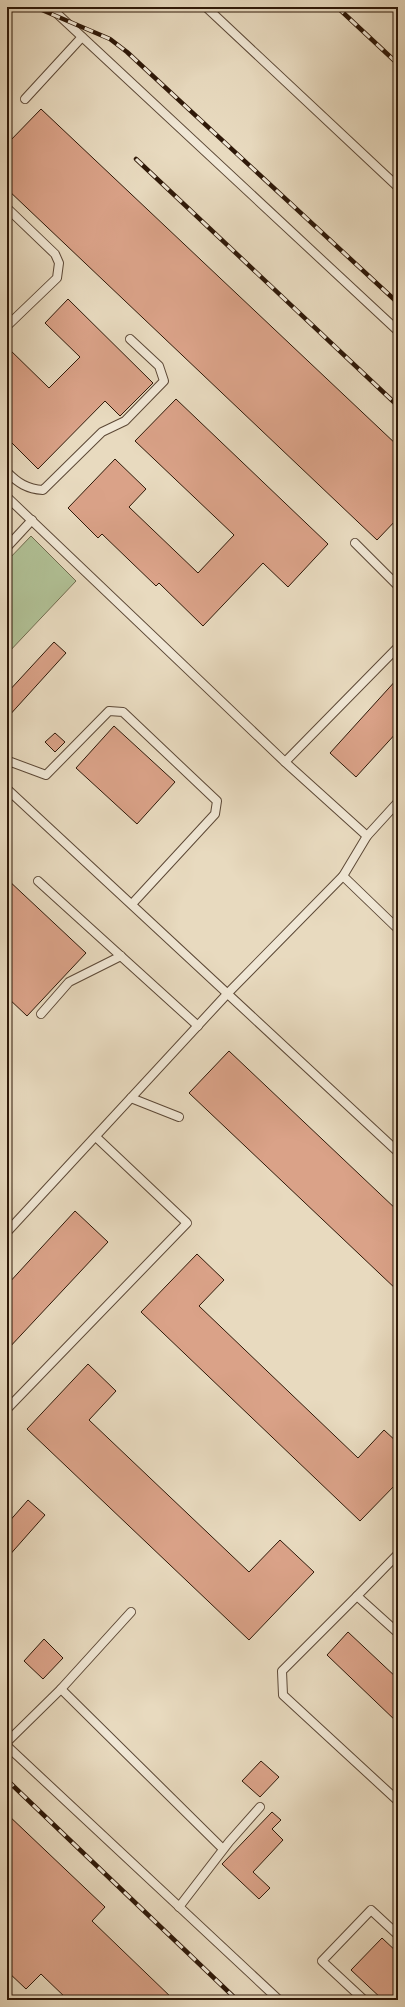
<svg xmlns="http://www.w3.org/2000/svg" width="405" height="2007" font-family="'Old Standard TT',serif">
  <style>
    .green { fill: #b1c196; stroke: #706c4f }
    .building { fill: #daa288; stroke: #2e1808 }
    .lines { fill: none; stroke-linecap: round; stroke-linejoin: round }
    .lane-casing { stroke: #5c4836; stroke-width: 10 }
    .lane { stroke: #f0e7d5; stroke-width: 8 }
    .rail-casing { stroke: #2e1808; stroke-width: 4.5 }
    .rail { stroke: #f0e7d5; stroke-width: 3; stroke-dasharray: 9; stroke-linecap: butt }
  </style>
  <rect width="100%" height="100%" fill="#e8dabf"/>
  <filter id="stains"><feTurbulence type="fractalNoise" baseFrequency=".005" numOctaves="4"/><feColorMatrix values="0 0 0 0 .2 0 0 0 0 .09 0 0 0 0 .02 0 0 0 .5 -.17"/></filter>
  <radialGradient id="worn" r=".72"><stop offset=".6" stop-color="#630" stop-opacity="0"/><stop offset="1" stop-color="#630" stop-opacity=".3"/></radialGradient>
  <!-- green -->
  <polygon class="green" points="31,536 76,581 7,654 7,561"/>
  <!-- building -->
  <g class="building">
    <polygon points="41,109 398,446 398,518 377,540 7,189 7,144"/>
    <polygon points="68,299 153,383 120,416 105,401 38,469 7,438 7,347 49,388 80,357 45,323"/>
    <polygon points="176,399 328,544 288,587 263,563 203,626 159,583 156,586 102,534 98,538 68,508 115,459 146,489 129,507 198,573 234,535 135,441"/>
    <polygon points="54,642 66,653 7,718 7,693"/>
    <polygon points="398,678 398,731 356,777 330,753"/>
    <polygon points="114,726 175,782 137,824 76,768"/>
    <polygon points="55,733 65,742 55,752 45,742"/>
    <polygon points="7,879 86,953 27,1016 7,997"/>
    <polygon points="229,1051 398,1211 398,1291 189,1093"/>
    <polygon points="75,1211 108,1242 7,1350 7,1285"/>
    <polygon points="197,1254 224,1280 199,1306 358,1458 384,1430 398,1443 398,1482 360,1521 141,1312"/>
    <polygon points="88,1364 116,1391 89,1420 249,1572 280,1540 314,1572 249,1640 27,1429"/>
    <polygon points="28,1500 45,1515 7,1558 7,1524"/>
    <polygon points="348,1632 398,1679 398,1723 327,1655"/>
    <polygon points="44,1639 63,1658 43,1679 24,1661"/>
    <polygon points="261,1761 279,1777 260,1797 242,1781"/>
    <polygon points="272,1812 281,1820 272,1829 283,1840 253,1872 270,1888 259,1899 222,1864"/>
    <polygon points="7,1814 105,1907 92,1921 174,2000 68,2000 41,1974 26,1989 7,1971"/>
    <polygon points="382,1938 398,1953 398,2000 383,2000 351,1970"/>
  </g>
  <g class="lines">
    <defs>
      <g id="lane">
        <polyline points="50,7 398,331"/>
        <polyline points="206,7 398,187"/>
        <polyline points="25,99 82,37"/>
        <polyline points="7,208 55,254 59,263 57,278 7,326"/>
        <path d="M7,472C18,483 27,489 43,490L102,432L125,421L164,381L159,366L130,339"/>
        <polyline points="7,497 285,762 367,836"/>
        <polyline points="355,543 398,586"/>
        <polyline points="7,547 32,520"/>
        <polyline points="285,762 398,647"/>
        <polyline points="7,766 11,762 46,775 109,711 123,712 217,801 215,814 132,904"/>
        <polyline points="7,789 398,1152"/>
        <polyline points="343,876 398,929"/>
        <polyline points="38,881 198,1026"/>
        <polyline points="41,1014 69,982 121,956"/>
        <polyline points="131,1098 179,1117"/>
        <polyline points="7,1232 228,993 343,876 367,836 398,802"/>
        <polyline points="7,1409 187,1223 96,1137"/>
        <polyline points="398,1554 357,1596 398,1633"/>
        <polyline points="357,1596 282,1671 283,1695 398,1801"/>
        <polyline points="61,1689 131,1612"/>
        <polyline points="7,1742 61,1689 223,1849"/>
        <polyline points="7,1746 279,2000"/>
        <polyline points="179,1907 229,1842 260,1807"/>
        <polyline points="364,2000 322,1961 371,1910 398,1935"/>
      </g>
    </defs>
    <!-- lane casing -->
    <use href="#lane" class="lane-casing"/>
    <!-- lane -->
    <use href="#lane" class="lane"/>
    <defs>
      <g id="rail">
        <polyline points="35,7 110,39 127,52 398,303"/>
        <polyline points="337,7 398,64"/>
        <polyline points="136,159 398,406"/>
        <polyline points="7,1780 237,2000"/>
      </g>
    </defs>
    <!-- rail casing -->
    <use href="#rail" class="rail-casing"/>
    <!-- rail -->
    <use href="#rail" class="rail"/>
  </g>
  <!-- margin -->
  <rect width="405" height="2007" fill="none" stroke="#e8dabf" stroke-width="24"/>
  <rect x="8" y="8" width="389" height="1991" fill="none" stroke="#2e1808" stroke-width="2"/>
  <rect x="12" y="12" width="381" height="1983" fill="none" stroke="#2e1808"/>
  <rect width="100%" height="100%" filter="url(#stains)"/>
  <rect width="100%" height="100%" fill="url(#worn)"/>
</svg>
